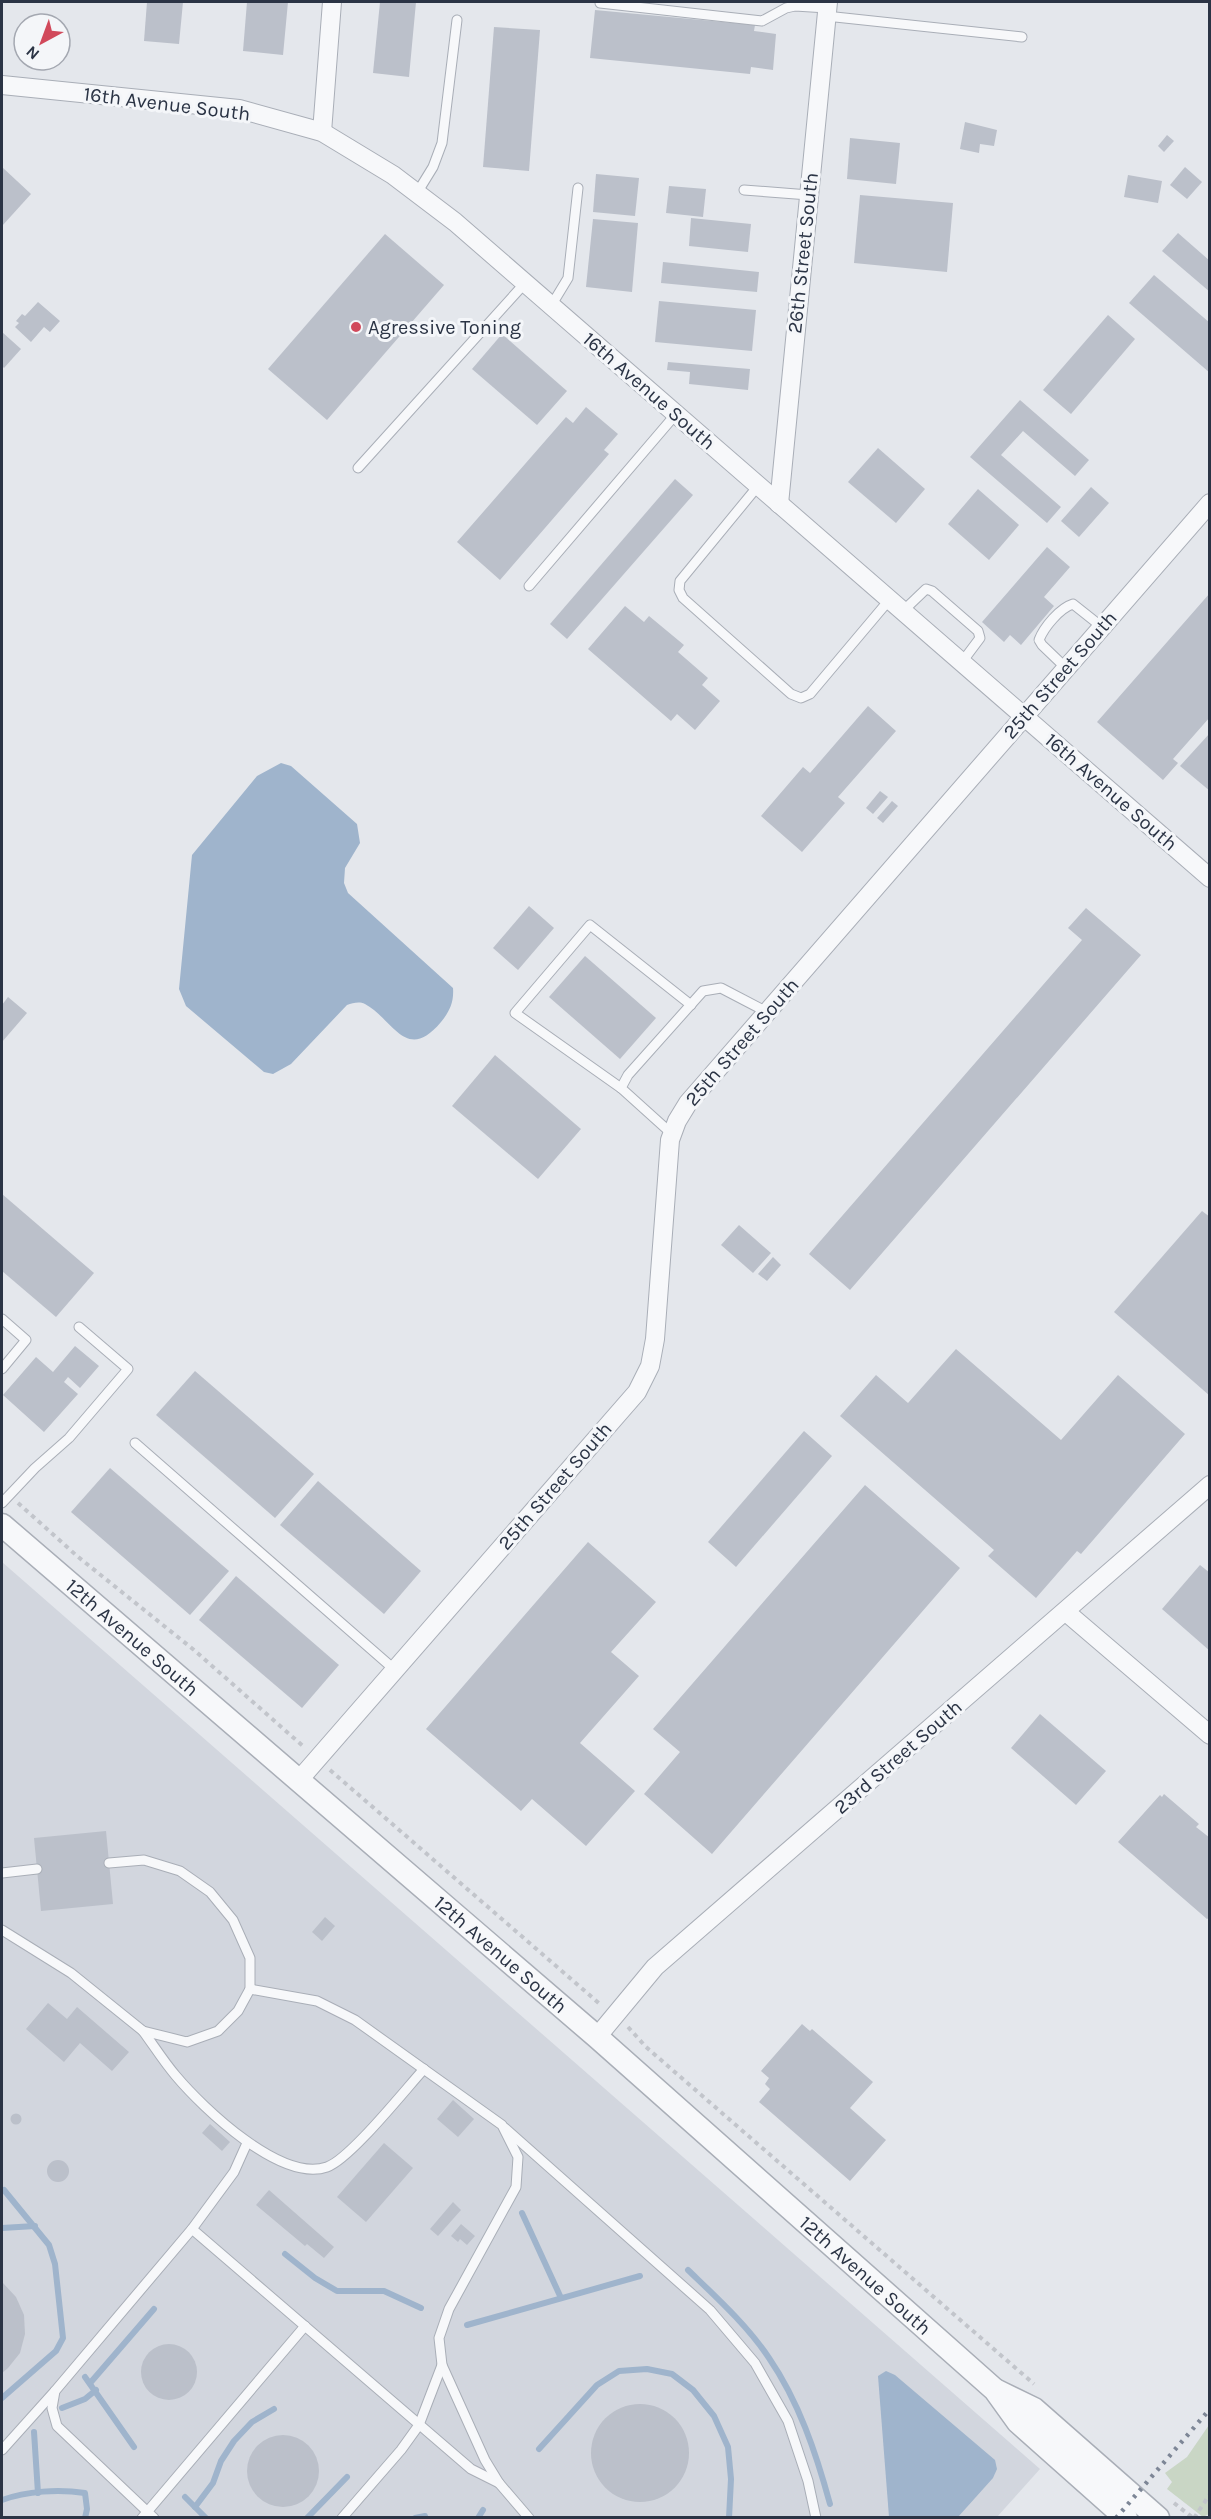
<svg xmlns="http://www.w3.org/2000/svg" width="1211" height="2519" font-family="Karla,sans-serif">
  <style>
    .built { fill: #d2d6de }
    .green { fill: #c9d6c5 }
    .water { fill: #9fb4cc }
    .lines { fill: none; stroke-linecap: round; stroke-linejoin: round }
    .stream { stroke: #9fb4cc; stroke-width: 6 }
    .building { fill: #bbc0ca }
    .service-casing { stroke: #a9aeb7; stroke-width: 11 }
    .minor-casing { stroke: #a9aeb7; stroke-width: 20 }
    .tertiary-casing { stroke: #a9aeb7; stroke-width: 25 }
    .path { stroke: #c2c5cb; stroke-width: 4; stroke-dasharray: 4.5 4.5; stroke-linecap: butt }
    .service { stroke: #f7f8fa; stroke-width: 9 }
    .minor { stroke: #f7f8fa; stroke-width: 18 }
    .tertiary { stroke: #f7f8fa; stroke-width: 22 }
    .rail { stroke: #7d8696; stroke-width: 4.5; stroke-dasharray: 3 6; stroke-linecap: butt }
    .poi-dot { fill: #d1495b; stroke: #f4f6f9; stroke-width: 2 }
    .labels { text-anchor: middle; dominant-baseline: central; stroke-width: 6; stroke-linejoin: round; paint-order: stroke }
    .street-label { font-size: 20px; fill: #2b3445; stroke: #f4f6f9 }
    .poi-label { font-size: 20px; fill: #2b3445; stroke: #f4f6f9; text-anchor: start }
  </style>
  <rect width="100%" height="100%" fill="#e4e7ec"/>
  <!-- built -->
  <polygon class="built" points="2,1562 1040,2469 997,2517 2,2517"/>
  <!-- green -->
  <polygon class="green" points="1209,2425 1209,2514 1203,2517 1167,2489 1172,2482 1165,2473 1187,2457"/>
  <!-- water -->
  <g class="water">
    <path d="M281,763L291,766L357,824L360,843L345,868L344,883L348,893L453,988C454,1002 450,1011 441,1022C406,1064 393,1019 365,1004C359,1001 353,1003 347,1005L291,1064L273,1074L264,1072L186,1006L179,989L192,855L257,776Z"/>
    <polygon points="886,2371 895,2375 995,2460 997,2469 993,2478 958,2517 889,2517 878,2376"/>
  </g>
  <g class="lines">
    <!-- stream -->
    <g class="stream">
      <polyline points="522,2213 561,2298"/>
      <polyline points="2,2228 35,2226"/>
      <polyline points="285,2254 315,2278 337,2291 384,2291 421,2308"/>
      <path d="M688,2270C716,2297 747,2325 769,2358C799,2402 816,2453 830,2504"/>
      <polyline points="467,2325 640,2276"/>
      <polyline points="85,2377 134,2447"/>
      <polyline points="91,2382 154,2309"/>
      <polyline points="2,2398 56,2351 63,2338 55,2264 49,2245 4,2190"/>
      <polyline points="62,2408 85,2399 96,2390"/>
      <polyline points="34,2432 38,2493"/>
      <polyline points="539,2449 597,2385 619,2371 647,2369 672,2374 693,2390 714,2416 728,2447 731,2479 729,2518"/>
      <polyline points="185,2497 206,2518"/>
      <path d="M2,2500C27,2491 58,2489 85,2493L87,2509L85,2518"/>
      <polyline points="195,2507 213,2483 221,2461 234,2441 252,2422 274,2409"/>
      <polyline points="307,2518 347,2477"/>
      <polyline points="415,2518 425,2516"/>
      <polyline points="478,2518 483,2510"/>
    </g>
  </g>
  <!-- building -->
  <g class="building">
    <polygon points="147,2 183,2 179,44 144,41"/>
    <polygon points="247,2 288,2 283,55 243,51"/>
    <polygon points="380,2 416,2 409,77 373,73"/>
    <polygon points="595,10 755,25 754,31 776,34 773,70 751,67 750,74 590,58"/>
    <polygon points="494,27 540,30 529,171 483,167"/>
    <polygon points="965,122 997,130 994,146 980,144 979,153 960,149"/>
    <polygon points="1167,135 1174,141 1164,152 1158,146"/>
    <polygon points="850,138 900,143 896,184 847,179"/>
    <polygon points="2,167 31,194 2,226"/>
    <polygon points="1185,167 1202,182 1187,199 1170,185"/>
    <polygon points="596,174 639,178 635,216 593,212"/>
    <polygon points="1128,175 1162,181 1158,203 1124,197"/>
    <polygon points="669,186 706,189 703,217 666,213"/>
    <polygon points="860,195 953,203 947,272 854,263"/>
    <polygon points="691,218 751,224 748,252 689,246"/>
    <polygon points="593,219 638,223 632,292 586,287"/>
    <polygon points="1178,233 1210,261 1210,292 1162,251"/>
    <polygon points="385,234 444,285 327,420 268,369"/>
    <polygon points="663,262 759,272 757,292 661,283"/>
    <polygon points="1154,275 1210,323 1210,373 1129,303"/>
    <polygon points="659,301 756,310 752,351 655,342"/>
    <polygon points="38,302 60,321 50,332 44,327 31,342 15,327 19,323 16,321 22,314 25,316"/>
    <polygon points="1108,315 1135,339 1071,414 1043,390"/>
    <polygon points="2,332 21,349 4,368 2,366"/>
    <polygon points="502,334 567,391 537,425 472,369"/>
    <polygon points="668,362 750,369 748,390 689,384 690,372 667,370"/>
    <polygon points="1020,400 1089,460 1075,476 1023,431 1001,455 1061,507 1047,523 970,457"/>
    <polygon points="586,407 618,434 604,450 609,454 500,580 457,542 566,417 573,423"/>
    <polygon points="878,448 925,489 896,523 848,482"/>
    <polygon points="675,479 693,495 567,639 550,624"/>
    <polygon points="1091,487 1109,503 1079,537 1061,521"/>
    <polygon points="978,489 1019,525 989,560 948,524"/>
    <polygon points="1047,547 1070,567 1044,597 1054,606 1021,645 1010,635 1004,642 982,622"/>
    <polygon points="1210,593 1210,717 1173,759 1178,763 1163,780 1097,722"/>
    <polygon points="625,606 644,622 649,616 684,645 678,652 708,678 702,685 720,701 695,730 677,714 671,721 588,649"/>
    <polygon points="868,706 896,731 838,797 845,803 802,852 761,816 803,767 810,773"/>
    <polygon points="1210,733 1210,791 1180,766"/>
    <polygon points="880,791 888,797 873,814 866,808"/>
    <polygon points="892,801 898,806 883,823 877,818"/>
    <polygon points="529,906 554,928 518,970 493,948"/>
    <polygon points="1086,908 1141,955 850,1290 809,1254 1082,940 1068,928"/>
    <polygon points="585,956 656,1018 620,1059 549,997"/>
    <polygon points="8,997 27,1013 2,1042 2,1005"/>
    <polygon points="495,1055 581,1129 538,1179 452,1106"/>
    <polygon points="2,1194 94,1273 56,1317 2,1271"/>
    <polygon points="1202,1211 1210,1217 1210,1396 1114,1312"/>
    <polygon points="739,1225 771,1253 753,1273 721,1245"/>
    <polygon points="773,1257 781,1265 767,1281 758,1274"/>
    <polygon points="75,1346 99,1366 80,1388 68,1377 64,1382 78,1394 44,1432 3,1395 36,1357 53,1372"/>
    <polygon points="956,1349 1061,1440 1118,1375 1185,1434 1081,1554 1077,1551 1036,1598 988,1556 994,1550 840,1416 876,1375 908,1403"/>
    <polygon points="195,1371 314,1474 275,1518 156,1415"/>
    <polygon points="804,1431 832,1456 736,1567 708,1542"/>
    <polygon points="110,1468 229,1571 190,1615 71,1512"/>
    <polygon points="318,1481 421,1571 384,1614 280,1525"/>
    <polygon points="865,1485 960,1568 712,1854 644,1794 680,1752 653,1729"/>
    <polygon points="588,1542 656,1602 611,1652 639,1676 580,1743 635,1791 586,1846 532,1799 521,1811 426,1729"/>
    <polygon points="1200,1565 1210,1573 1210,1651 1162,1609"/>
    <polygon points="236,1576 339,1665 302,1708 199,1620"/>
    <polygon points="1040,1714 1106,1771 1076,1805 1011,1748"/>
    <polygon points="1164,1794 1199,1824 1196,1827 1210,1838 1210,1917 1207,1919 1118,1842 1160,1795 1162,1797"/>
    <polygon points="106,1831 113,1904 41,1911 34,1838"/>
    <polygon points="325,1917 335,1926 322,1941 312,1932"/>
    <polygon points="48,2003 67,2019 77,2007 129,2052 112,2071 80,2043 64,2062 26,2029"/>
    <polygon points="802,2024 810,2031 812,2029 873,2082 850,2108 886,2140 850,2181 759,2102 770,2089 765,2084 769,2078 761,2071"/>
    <polygon points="453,2100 474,2119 458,2137 437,2119"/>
    <circle cx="16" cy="2119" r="5.5"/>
    <polygon points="210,2124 230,2142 222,2151 202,2133"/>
    <polygon points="384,2143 413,2168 366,2222 337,2197"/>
    <circle cx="58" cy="2171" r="11"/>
    <polygon points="269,2190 334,2247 324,2258 307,2244 305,2246 256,2205"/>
    <polygon points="453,2202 461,2210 438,2236 430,2229"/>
    <polygon points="461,2224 475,2236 467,2245 460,2239 458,2242 451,2236"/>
    <polygon points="2,2282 16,2297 24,2315 25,2334 20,2353 8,2368 2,2373"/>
    <circle cx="169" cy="2372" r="28"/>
    <circle cx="640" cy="2453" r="49"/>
    <circle cx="283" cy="2471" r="36"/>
  </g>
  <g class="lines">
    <defs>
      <g id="service">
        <polyline points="600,3 762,21 786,8 795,6 827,8"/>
        <polyline points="826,16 1022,37"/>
        <polyline points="744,190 809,195"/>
        <polyline points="417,193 433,167 442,143 457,20"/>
        <polyline points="551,306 568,278 578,188"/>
        <polyline points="358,468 525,283"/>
        <polyline points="758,486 680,581 679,590 683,598 791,694 801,698 810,694 890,599"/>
        <polyline points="529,586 676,414"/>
        <polyline points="903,611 926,589 932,591 978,631 980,638 962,662"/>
        <path d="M1066,668L1042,645L1039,640C1044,627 1060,608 1073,604L1102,627"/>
        <polyline points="621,1088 515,1013 590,925 691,1005"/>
        <polyline points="672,1134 621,1088 628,1075 703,991 721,988 767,1012"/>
        <polyline points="2,1319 26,1340 2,1369"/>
        <polyline points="135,1443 395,1670"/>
        <polyline points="2,1503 35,1468 69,1438 128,1369 79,1327"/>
        <polyline points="2,1873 37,1869"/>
        <polyline points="2,1930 71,1973 143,2031 187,2042 218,2031 238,2011 250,1989 250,1958 233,1920 210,1892 180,1871 144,1860 109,1863"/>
        <polyline points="250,1989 317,2001 355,2020 502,2125 518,2157 516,2187 449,2309 439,2338 442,2365 485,2460 499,2483 529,2518"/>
        <path d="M143,2031C154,2046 164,2062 176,2076C203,2108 281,2183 327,2167C350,2159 404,2091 424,2069"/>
        <polyline points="505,2128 710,2310 755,2363 788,2421 808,2481 816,2518"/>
        <polyline points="192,2229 471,2469 499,2483"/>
        <polyline points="2,2450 55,2391"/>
        <polyline points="142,2518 305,2326"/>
        <polyline points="154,2518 57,2426 52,2408 55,2391 192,2229 234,2172 247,2143"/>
        <polyline points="342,2518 401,2450 419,2425 442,2365"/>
      </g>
      <g id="minor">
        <polyline points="2,85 239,109 322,132 393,175 455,222 1210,878"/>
        <polyline points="322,132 332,2"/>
        <polyline points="779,504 828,2"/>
        <polyline points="1066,1612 1210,1735"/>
        <polyline points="299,1780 637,1392 650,1366 655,1339 670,1140 677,1121 688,1103 1210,503"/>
        <polyline points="597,2037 655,1967 1210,1485"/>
      </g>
      <g id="tertiary">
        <path id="s1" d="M2,1525L597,2037L995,2390L1018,2422L1126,2518"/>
        <polyline points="997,2391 1034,2409 1158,2518"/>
      </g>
    </defs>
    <!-- service casing -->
    <use href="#service" class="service-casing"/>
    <!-- minor casing -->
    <use href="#minor" class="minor-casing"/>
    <!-- tertiary casing -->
    <use href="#tertiary" class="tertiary-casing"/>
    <!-- path -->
    <g class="path">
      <polyline points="18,1503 77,1556 194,1650 304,1747"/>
      <polyline points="330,1770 601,2005"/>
      <polyline points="628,2027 646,2047 1034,2384"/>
      <polyline points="1174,2503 1193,2518"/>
      <polyline points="1194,2518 1210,2494"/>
    </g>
    <!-- service -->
    <use href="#service" class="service"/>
    <!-- minor -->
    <use href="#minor" class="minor"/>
    <!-- tertiary -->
    <use href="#tertiary" class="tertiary"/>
    <!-- rail -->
    <polyline class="rail" points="1116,2518 1210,2409"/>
  </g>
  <!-- markers -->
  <circle class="poi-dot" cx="356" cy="327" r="6"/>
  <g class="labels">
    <!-- street labels -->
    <g class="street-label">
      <text transform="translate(167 104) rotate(7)">16th Avenue South</text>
      <text transform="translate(803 253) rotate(-84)">26th Street South</text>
      <text transform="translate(649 391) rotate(41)">16th Avenue South</text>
      <text transform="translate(1060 675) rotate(-49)">25th Street South</text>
      <text transform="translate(1111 792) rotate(41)">16th Avenue South</text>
      <text transform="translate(742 1042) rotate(-49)">25th Street South</text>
      <text transform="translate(555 1486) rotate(-49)">25th Street South</text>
      <text stroke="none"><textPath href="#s1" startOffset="172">12th Avenue South</textPath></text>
      <text transform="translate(898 1757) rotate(-41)">23rd Street South</text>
      <text stroke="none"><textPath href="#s1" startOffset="658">12th Avenue South</textPath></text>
      <text stroke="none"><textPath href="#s1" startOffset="1144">12th Avenue South</textPath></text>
    </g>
    <!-- poi labels -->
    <g class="poi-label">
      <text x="368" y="327">Agressive Toning</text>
    </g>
  </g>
  <!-- border -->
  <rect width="1211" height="2519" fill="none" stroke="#2b3445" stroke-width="6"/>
  <!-- north arrow -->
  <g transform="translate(42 42) rotate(221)"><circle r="28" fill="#f4f6f9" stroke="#a4a8b1" stroke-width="1.5"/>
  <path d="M0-4.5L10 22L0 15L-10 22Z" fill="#d1495b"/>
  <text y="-9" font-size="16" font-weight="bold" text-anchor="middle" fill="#2b3445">N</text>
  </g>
</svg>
